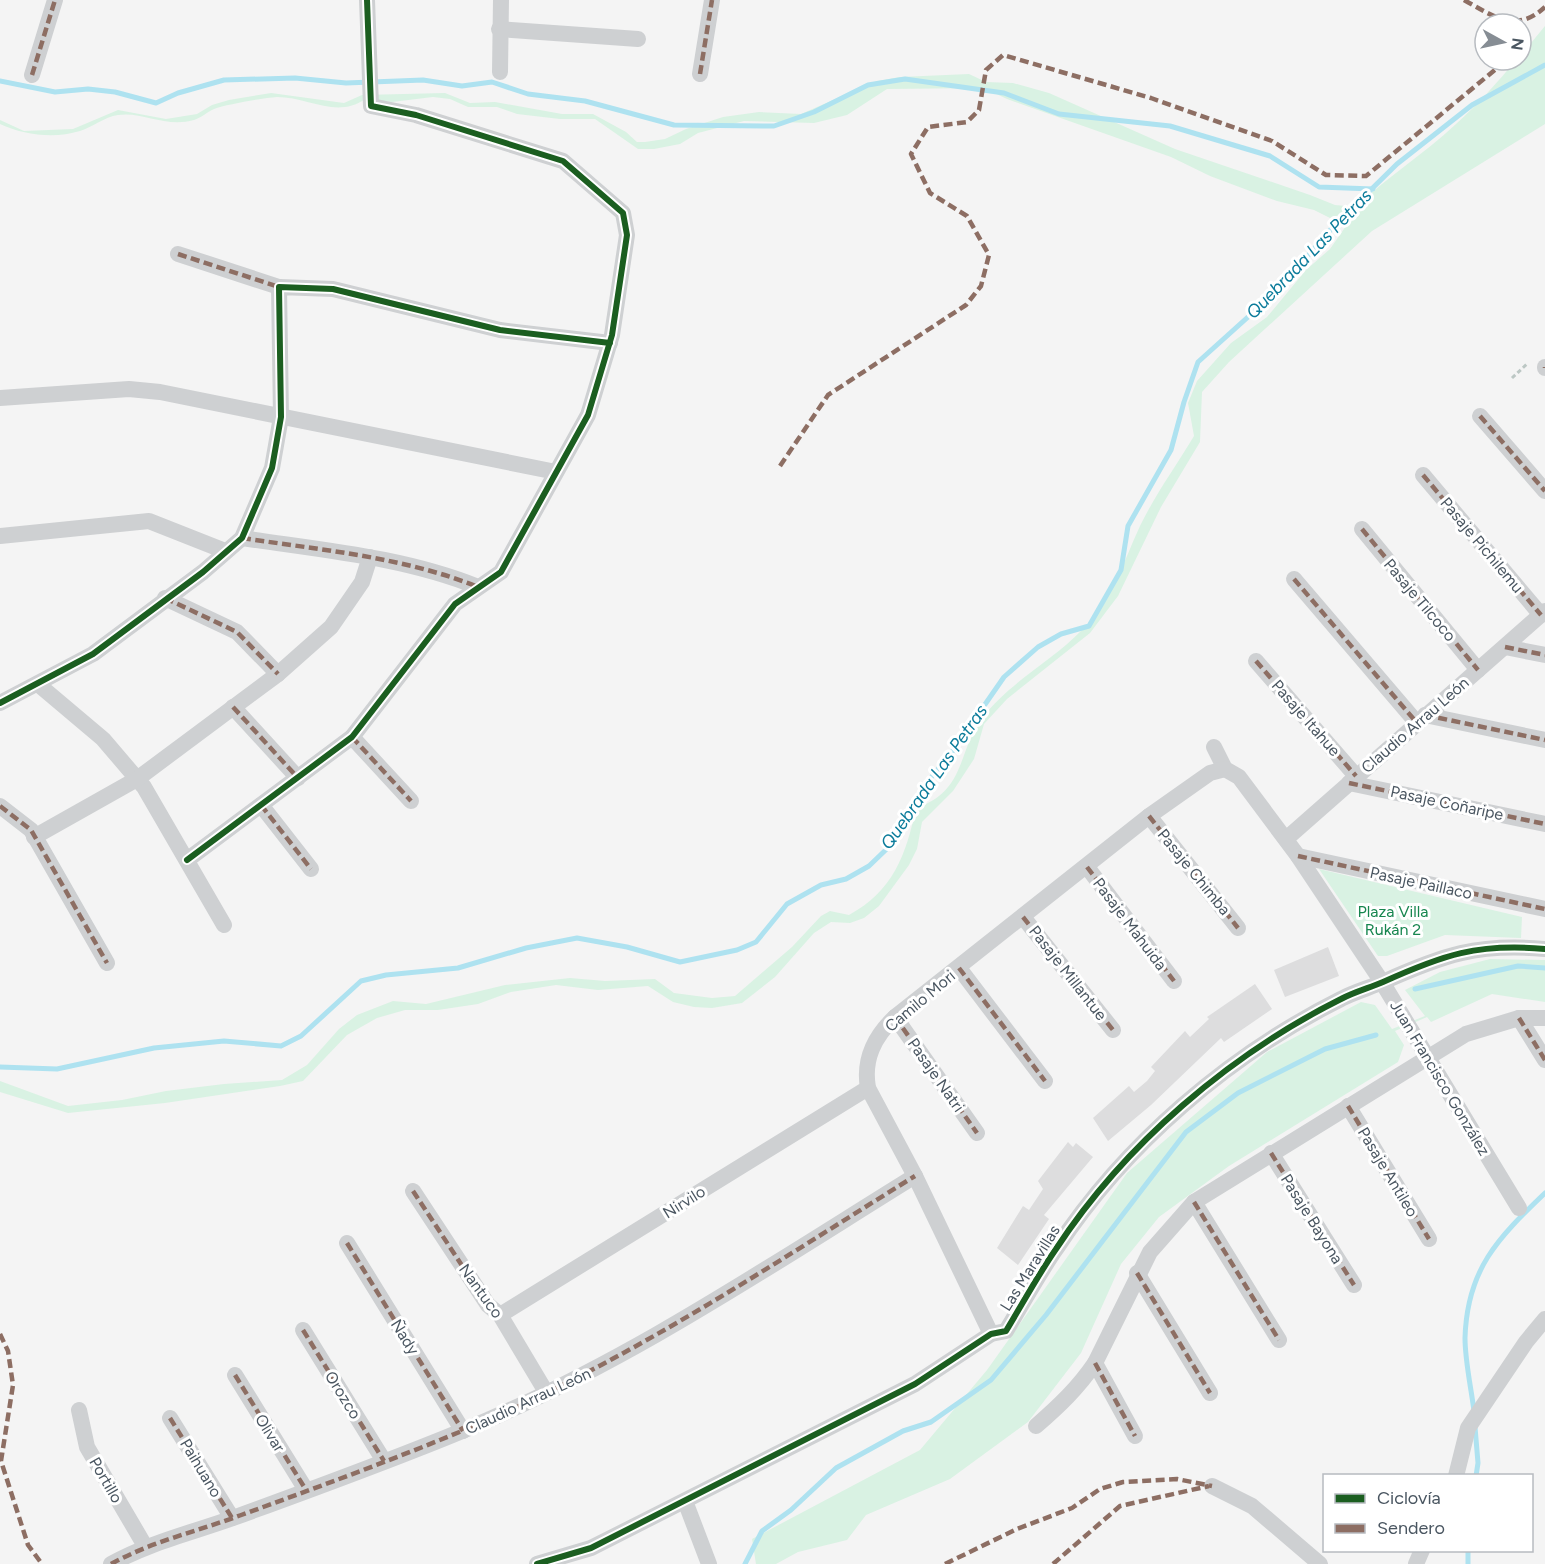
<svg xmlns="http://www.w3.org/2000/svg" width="1545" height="1564" font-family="Figtree,sans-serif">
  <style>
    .green { fill: #d9f2e3 }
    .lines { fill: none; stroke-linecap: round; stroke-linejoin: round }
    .stream { stroke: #aee2f0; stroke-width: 5 }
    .building { fill: #ddddde }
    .path { stroke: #bcc7c4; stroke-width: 3; stroke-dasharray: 4.5 3; stroke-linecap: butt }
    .minor { stroke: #ced0d2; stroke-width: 16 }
    .quiet { stroke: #8d6e63; stroke-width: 4.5; stroke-dasharray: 9 4.5; stroke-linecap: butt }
    .cycleway-casing { stroke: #fff; stroke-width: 10 }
    .cycleway { stroke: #1b5e20; stroke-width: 6 }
    .labels { text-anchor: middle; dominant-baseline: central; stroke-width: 6; stroke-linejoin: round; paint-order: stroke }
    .street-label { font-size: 16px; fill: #4a5661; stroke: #fff }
    .park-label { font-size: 16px; fill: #17864f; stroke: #fff }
    .water-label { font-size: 18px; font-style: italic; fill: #0c7c9b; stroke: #fff }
  </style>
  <rect width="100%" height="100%" fill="#f4f4f4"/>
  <!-- green -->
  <g class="green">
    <path d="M1545,26V124L1372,231L1229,362L1202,392L1200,442L1161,507L1118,596L1090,633L1007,699L984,724L974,759L953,791L922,822L917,849L909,865L879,906L864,918L850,923L831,922L814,933L775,977L742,1003L712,1008L694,1007L673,1002L648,986L598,990L556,985L511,992L478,1004L438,1010H405L377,1018L347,1035L303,1081L280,1086L165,1103L68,1113L0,1092V1081L68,1106L122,1100L166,1091L224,1084L282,1080L307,1065L339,1029L357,1015L393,1001L426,1004L505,985L570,978L605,981L655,979L674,993L712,998L735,996L792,947L821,916L830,911L849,915C893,891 906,855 916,808C967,791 957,750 983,717C1011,681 1052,661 1082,630C1112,600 1123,563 1140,526C1155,495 1176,466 1194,436L1188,403L1197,381L1231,343L1267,317L1306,270L1330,249L1346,226L1314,210L1277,201L1210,176L1171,157L1007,99L984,88L887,89L847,115L814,123L744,121L698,133L680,144L654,149H638L595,119H560L517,114L497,107H468L450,99L433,97L392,102L365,99C337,119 308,97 277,97C263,98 227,104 214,109C207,112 201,118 194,120C165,128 142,111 118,115C104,117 93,127 80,131C54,139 24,135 0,124V120L24,131L73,129L118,110L166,119L197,114L212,105L229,100L271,93L344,103L362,95L445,93L470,103L495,102L562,114H593L626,132L637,142H645L665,139L686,129L723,117L759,112L801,114L877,81L900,77L969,74L986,82L1013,83L1049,93L1175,149L1310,195L1335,205L1356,207C1387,177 1424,154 1456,124C1478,104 1497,83 1516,60H1521V55Z"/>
    <polygon points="1319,869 1522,917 1521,938 1445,935 1387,956 1378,956"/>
    <polygon points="1490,959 1545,960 1545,1002 1492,994 1431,1022 1427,1017 1395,1031 1404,1045 1398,1062 1229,1166 1159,1217 1121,1264 1081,1353 1028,1422 950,1479 866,1515 847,1540 798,1552 776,1564 756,1564 752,1539 920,1450 987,1370 1127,1173 1267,1052 1361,1002 1375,1005 1392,1029 1425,1016 1405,990 1440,972"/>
  </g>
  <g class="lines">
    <!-- stream -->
    <g class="stream">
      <polyline points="0,81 55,92 88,89 115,92 156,103 178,93 224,80 295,78 346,83 423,80 462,86 492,82 528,94 585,101 674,125 774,126 814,112 868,85 905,79 1004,93 1059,114 1170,126 1270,156 1319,187 1373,189"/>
      <polyline points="1415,989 1518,966 1545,968"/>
      <polyline points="0,1067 57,1069 154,1048 224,1041 281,1046 301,1036 361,981 386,975 458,968 526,948 577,938 627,947 680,962 737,950 756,942 787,904 821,885 846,879 869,866 896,840 925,785 952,752 1004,677 1038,647 1061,634 1089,626 1121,570 1128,526 1171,450 1184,402 1198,362 1279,289 1332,228 1397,164 1472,105 1545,65"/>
      <path d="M1474,1411C1471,1387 1465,1361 1465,1338C1467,1269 1498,1238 1545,1193"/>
      <polyline points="1475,1427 1478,1463 1476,1476"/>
      <polyline points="1468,1550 1468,1564"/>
      <polyline points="745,1564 762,1531 791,1510 836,1468 903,1431 931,1422 991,1380 1046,1315 1186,1132 1238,1093 1325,1049 1376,1035"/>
    </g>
  </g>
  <!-- building -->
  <g class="building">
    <polygon points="1328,947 1339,976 1285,997 1274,970"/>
    <polygon points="1255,984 1272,1009 1224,1042 1221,1038 1151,1105 1108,1141 1093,1118 1129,1086 1134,1092 1147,1081 1155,1071 1151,1067 1185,1031 1190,1037 1209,1019 1207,1017"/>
    <polygon points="1068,1142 1073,1147 1076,1143 1093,1157 1044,1215 1049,1219 1018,1265 997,1248 1023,1206 1029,1210 1043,1189 1038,1181"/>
  </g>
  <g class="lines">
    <!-- path -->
    <polyline class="path" points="1512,378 1528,363"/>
    <!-- minor -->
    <g class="minor">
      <polyline points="499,29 638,39"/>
      <polyline points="500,72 501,0"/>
      <polyline points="700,74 712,0"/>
      <polyline points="32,75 55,0"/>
      <polyline points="178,254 279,287"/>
      <polyline points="1545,367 1545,368"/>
      <polyline points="0,398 129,389 160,392 556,472"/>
      <polyline points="1480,416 1545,491"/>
      <polyline points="1423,475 1541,615"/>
      <polyline points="1362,529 1478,670"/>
      <polyline points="0,536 149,521 225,551"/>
      <path d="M242,538C321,550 404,557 478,587"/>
      <polyline points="1294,579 1417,723"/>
      <polyline points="165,598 237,632 278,674"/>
      <polyline points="1505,647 1545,655"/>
      <polyline points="1256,661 1356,776"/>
      <polyline points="39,685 103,739 144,787 224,925"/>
      <polyline points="0,703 93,654 203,572 242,538 272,468 281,417 279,287 333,289 500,330 610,343"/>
      <polyline points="233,707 298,778"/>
      <polyline points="1425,715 1545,740"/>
      <polyline points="352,737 411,801"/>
      <polyline points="1214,747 1225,769 1239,777 1298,856 1382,982 1519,1208"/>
      <polyline points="1349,783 1545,824"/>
      <polyline points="261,805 311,869"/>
      <polyline points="0,806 31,830 107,963"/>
      <polyline points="1149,816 1238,928"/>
      <polyline points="34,837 137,779 278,674 331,627 362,582 370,557"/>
      <polyline points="1286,839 1545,611"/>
      <polyline points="1298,856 1545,909"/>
      <polyline points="187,860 352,737 455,604 501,572 588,415 612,335 627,235 623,213 563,161 416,115 371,106 367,0"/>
      <polyline points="1087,867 1174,981"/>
      <polyline points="1023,917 1113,1030"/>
      <polyline points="959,968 1045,1081"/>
      <polyline points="895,1017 977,1133"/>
      <polyline points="1519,1018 1545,1060"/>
      <polyline points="1348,1106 1429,1239"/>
      <polyline points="1271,1153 1354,1285"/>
      <polyline points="413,1191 488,1305 500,1315 546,1392"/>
      <polyline points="1194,1202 1279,1340"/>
      <polyline points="347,1243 463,1431"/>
      <polyline points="1137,1273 1210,1393"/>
      <polyline points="500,1315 868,1088"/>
      <polyline points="303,1330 384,1461"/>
      <path d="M991,1334L915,1176L868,1088C863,1059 874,1037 895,1017L1149,816L1210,773L1225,769"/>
      <polyline points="1095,1363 1135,1436"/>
      <polyline points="235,1375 306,1490"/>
      <polyline points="79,1410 87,1447 145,1546"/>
      <polyline points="170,1418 232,1518"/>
      <path d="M1036,1426C1059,1406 1078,1388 1095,1363L1150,1252L1194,1202L1466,1034L1519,1018H1545"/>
      <polyline points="1456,1476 1468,1428 1526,1342 1545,1319"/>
      <polyline points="1212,1486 1252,1506 1320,1564"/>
      <polyline points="685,1501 709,1564"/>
      <path d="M111,1564C151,1542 191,1533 233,1518C310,1490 387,1462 462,1431C623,1365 768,1267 915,1176"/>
      <path d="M537,1564L591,1548L915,1384L991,1334L1006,1331C1023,1303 1038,1275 1056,1249C1125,1144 1229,1055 1341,999C1354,992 1369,988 1383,982C1443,955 1477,943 1545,949"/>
      <polyline points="1416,1564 1422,1550"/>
    </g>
    <!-- quiet -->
    <g class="quiet">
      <path d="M1464,0C1493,16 1516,34 1545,7"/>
      <polyline points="700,74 712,0"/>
      <polyline points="32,75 55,0"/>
      <polyline points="178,254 279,287"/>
      <polyline points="1545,367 1545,368"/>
      <polyline points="1480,416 1545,491"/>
      <polyline points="780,466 828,395 966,305 981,286 989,255 967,216 930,193 911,154 928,127 967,122 979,110 986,70 1003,55 1151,98 1272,141 1326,175 1366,176 1507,60"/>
      <polyline points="1423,475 1541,615"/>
      <polyline points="1362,529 1478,670"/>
      <path d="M242,538C321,550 404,557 478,587"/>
      <polyline points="1294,579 1417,723"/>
      <polyline points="165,598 237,632 278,674"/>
      <polyline points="1505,647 1545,655"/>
      <polyline points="1256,661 1356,776"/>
      <polyline points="233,707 298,778"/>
      <polyline points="1425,715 1545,740"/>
      <polyline points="352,737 411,801"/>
      <polyline points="1349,783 1545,824"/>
      <polyline points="261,805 311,869"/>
      <polyline points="0,806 31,830 107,963"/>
      <polyline points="1149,816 1238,928"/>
      <polyline points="1298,856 1545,909"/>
      <polyline points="1087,867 1174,981"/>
      <polyline points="1023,917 1113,1030"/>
      <polyline points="959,968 1045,1081"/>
      <polyline points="895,1017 977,1133"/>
      <polyline points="1519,1018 1545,1060"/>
      <polyline points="1348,1106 1429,1239"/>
      <polyline points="1271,1153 1354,1285"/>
      <polyline points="413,1191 488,1305 500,1315"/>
      <polyline points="1194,1202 1279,1340"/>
      <polyline points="347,1243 463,1431"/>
      <polyline points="1137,1273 1210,1393"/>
      <polyline points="303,1330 384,1461"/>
      <polyline points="0,1334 8,1351 13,1385 1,1461 28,1545 42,1564"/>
      <polyline points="1095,1363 1135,1436"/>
      <polyline points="235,1375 306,1490"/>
      <polyline points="170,1418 232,1518"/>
      <path d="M111,1564C151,1542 191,1533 233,1518C310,1490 387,1462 462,1431C623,1365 768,1267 915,1176"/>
      <polyline points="945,1564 1017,1529 1072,1508 1100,1489 1123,1482 1177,1479 1212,1486"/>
      <polyline points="1053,1564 1120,1506 1209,1486"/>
    </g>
    <defs>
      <g id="cycleway">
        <polyline points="0,703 93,654 203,572 242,538 272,468 281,417 279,287 333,289 500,330 610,343"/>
        <polyline points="187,860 352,737 455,604 501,572 588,415 612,335 627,235 623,213 563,161 416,115 371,106 367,0"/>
        <path d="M537,1564L591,1548L915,1384L991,1334L1006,1331C1023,1303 1038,1275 1056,1249C1125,1144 1229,1055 1341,999C1354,992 1369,988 1383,982C1443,955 1477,943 1545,949"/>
      </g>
    </defs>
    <!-- cycleway casing -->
    <use href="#cycleway" class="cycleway-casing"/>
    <!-- cycleway -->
    <use href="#cycleway" class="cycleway"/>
  </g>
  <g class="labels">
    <!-- street labels -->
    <g class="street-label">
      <text transform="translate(1482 545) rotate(50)">Pasaje Pichilemu</text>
      <text transform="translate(1420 600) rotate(50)">Pasaje Tilcoco</text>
      <text transform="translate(1306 718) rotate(49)">Pasaje Itahue</text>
      <text transform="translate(1415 725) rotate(-41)">Claudio Arrau León</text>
      <text transform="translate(1447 803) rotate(12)">Pasaje Coñaripe</text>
      <text transform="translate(1194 872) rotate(51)">Pasaje Chimba</text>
      <text transform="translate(1421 883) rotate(12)">Pasaje Paillaco</text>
      <text transform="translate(1130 924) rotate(53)">Pasaje Mahuida</text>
      <text transform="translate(1068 973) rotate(52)">Pasaje Millantue</text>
      <text transform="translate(920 1001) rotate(-40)">Camilo Mori</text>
      <text transform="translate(936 1075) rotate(55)">Pasaje Natri</text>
      <text transform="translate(1440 1078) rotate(59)">Juan Francisco González</text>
      <text transform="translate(1388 1172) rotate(59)">Pasaje Antileo</text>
      <text transform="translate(684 1202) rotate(-32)">Nirvilo</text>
      <text transform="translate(1312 1219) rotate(58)">Pasaje Bayona</text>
      <text transform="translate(1030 1268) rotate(-58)">Las Maravillas</text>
      <text transform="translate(481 1291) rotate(54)">Nantuco</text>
      <text transform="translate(405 1337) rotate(58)">Ñady</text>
      <text transform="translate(343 1395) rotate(58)">Orozco</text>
      <text transform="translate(528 1401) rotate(-25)">Claudio Arrau León</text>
      <text transform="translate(270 1433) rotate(58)">Olivar</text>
      <text transform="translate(201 1468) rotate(59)">Paihuano</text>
      <text transform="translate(106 1480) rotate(60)">Portillo</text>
    </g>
    <!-- park labels -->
    <g class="park-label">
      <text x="1393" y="911">Plaza Villa<tspan x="1393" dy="18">Rukán 2</tspan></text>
    </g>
    <!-- water labels -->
    <g class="water-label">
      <text transform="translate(1309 254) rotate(-46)">Quebrada Las Petras</text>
      <text transform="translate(934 777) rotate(-55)">Quebrada Las Petras</text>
    </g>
  </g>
  <!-- legend -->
  <rect x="1323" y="1474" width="210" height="78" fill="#ffffff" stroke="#b7bbc0" stroke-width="1.5"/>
  <rect x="1335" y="1494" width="30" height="9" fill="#1b5e20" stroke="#b7bbc0" stroke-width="1.5"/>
  <text x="1377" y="1504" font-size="18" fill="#4a5661">Ciclovía</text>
  <rect x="1335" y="1524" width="30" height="9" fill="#8d6e63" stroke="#b7bbc0" stroke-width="1.5"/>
  <text x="1377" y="1534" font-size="18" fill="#4a5661">Sendero</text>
  <!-- north arrow -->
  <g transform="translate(1503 42) rotate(98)"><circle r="28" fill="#ffffff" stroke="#b7bbc0" stroke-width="1.5"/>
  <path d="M0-4.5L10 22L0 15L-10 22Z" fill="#868d94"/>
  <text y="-9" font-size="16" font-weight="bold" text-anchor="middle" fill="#4a5661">N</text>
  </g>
</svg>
